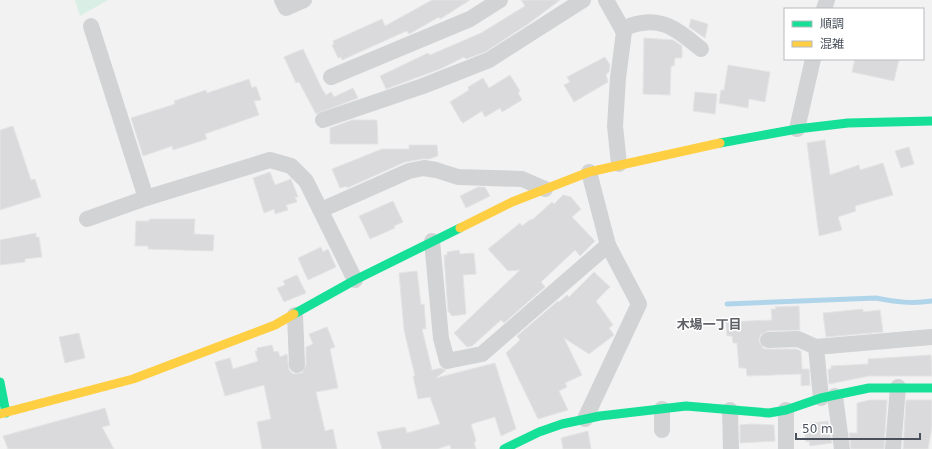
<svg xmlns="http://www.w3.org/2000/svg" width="932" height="449" font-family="'DejaVu Sans','Noto Sans JP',sans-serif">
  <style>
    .green { fill: #d9efe5 }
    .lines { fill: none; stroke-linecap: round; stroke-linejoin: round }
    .stream { stroke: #b0d5ea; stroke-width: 5 }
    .building { fill: #dadadc; stroke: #e4e4e5 }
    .street { stroke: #d1d3d5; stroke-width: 16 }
    .fast { stroke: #16e098; stroke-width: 9 }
    .slow { stroke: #ffcf43; stroke-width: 9 }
    .labels { text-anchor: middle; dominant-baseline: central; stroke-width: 3; stroke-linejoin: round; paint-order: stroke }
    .neighbourhood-label { font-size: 13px; font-weight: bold; fill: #5e6066; stroke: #fff }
  </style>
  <rect width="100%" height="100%" fill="#f2f2f2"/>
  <!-- green -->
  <polygon class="green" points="75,0 108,0 80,16"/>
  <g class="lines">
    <!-- stream -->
    <path class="stream" d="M727,304L876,298C896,302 912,304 932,301"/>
  </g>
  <!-- building -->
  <g class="building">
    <polygon points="432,0 470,0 440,19 439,17 411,33 409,34 407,31 404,32 342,60 341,57 338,58 332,45 334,44 333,41 382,19 385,26"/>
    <polygon points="521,0 560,0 528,24 485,52 466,59 464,57 440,69 386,89 380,76 428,53 430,55 481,33 525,6"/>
    <polygon points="691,19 708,24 705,38 689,27"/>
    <polygon points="644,38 673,40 682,46 682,58 675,58 674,66 671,66 670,95 643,94"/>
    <polygon points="303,49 322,89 326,95 331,92 334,97 353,88 358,98 316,114 299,82 296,83 284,57"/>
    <polygon points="605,57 610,65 609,72 606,74 608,82 574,102 564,85 570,82 567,77"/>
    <polygon points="855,59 899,59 894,81 852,72"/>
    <polygon points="728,65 770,72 765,102 749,99 748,108 719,103 721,90 724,90"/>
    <polygon points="510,75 520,91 518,93 522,100 502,112 500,108 485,117 482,111 463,123 461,121 450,102 469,90 468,87 483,78 489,88"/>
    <polygon points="249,79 252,88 256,86 261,100 254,101 259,115 205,134 207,139 173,150 172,146 143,156 131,118 175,104 174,101 206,90 207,93"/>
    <polygon points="695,92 717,94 715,114 693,111"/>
    <polygon points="352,120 377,120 378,144 330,144 330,128"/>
    <polygon points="13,126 31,180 35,179 41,197 0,210 0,130"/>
    <polygon points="825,140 830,175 859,165 860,170 883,163 893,195 855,206 856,211 838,217 842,230 819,236 807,143"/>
    <polygon points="409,145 437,145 438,156 429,159 422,159 405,162 347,188 347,186 340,188 332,169 382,149 409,149"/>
    <polygon points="909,147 914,164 901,168 895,151"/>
    <polygon points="270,172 275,185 291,179 298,197 295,197 297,202 286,205 288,210 275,214 274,209 264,213 253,178"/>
    <polygon points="478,187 485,187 490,196 466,208 460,196"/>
    <polygon points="563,195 571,197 581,209 572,217 595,241 580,256 575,250 541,282 545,287 504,323 501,320 472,346 467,347 454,333 520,270 508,271 488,249 520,223 522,226 531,219 532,220 552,202 554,204"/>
    <polygon points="393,201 403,222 394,226 395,228 370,239 359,216"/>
    <polygon points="149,219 195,219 194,234 214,235 213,251 148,249 148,246 135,246 136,221 149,221"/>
    <polygon points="36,233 36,237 39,237 42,257 25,259 25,262 0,265 0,240"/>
    <polygon points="321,247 323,252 328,249 336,267 308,280 298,258"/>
    <polygon points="459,250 460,254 474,253 476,274 463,275 466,314 452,316 448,311 444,255 447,255 447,252"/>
    <polygon points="417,271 421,305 424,304 426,329 422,329 432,370 441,368 446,370 436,378 495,363 516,429 501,436 495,417 471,424 476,441 474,442 476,449 451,449 450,445 437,449 382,449 377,432 405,427 407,433 440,424 430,397 418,399 413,376 415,376 404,330 399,273"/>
    <polygon points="594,272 610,287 596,301 613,325 609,328 614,335 589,354 564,338 582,375 565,383 567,387 559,391 568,410 538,419 506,353 520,340 517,336 558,301 559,302 567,295 569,297"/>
    <polygon points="297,275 306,293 284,302 277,288 285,285 283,281"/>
    <polygon points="799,306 800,330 767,331 760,335 759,341 764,349 796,349 801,351 802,369 809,369 810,385 801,386 801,374 747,376 746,368 739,368 737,343 733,343 732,336 727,336 726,322 772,320 771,309 776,309 775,307"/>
    <polygon points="863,309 863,312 880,310 883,332 826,337 823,313"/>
    <polygon points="327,327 335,347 330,349 338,388 316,392 325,431 333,429 337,449 262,449 257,422 271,419 264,385 225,396 215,362 230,358 233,369 258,361 255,351 257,351 257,348 272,345 274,352 278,351 280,357 287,354 289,370 293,374 302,373 306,365 306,347 313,344 309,334"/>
    <polygon points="79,333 85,358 65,363 59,337"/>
    <polygon points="931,355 932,376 869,376 829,384 828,369 831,369 831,366 868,364 868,359"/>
    <polygon points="870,400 887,400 884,449 851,449 849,433 857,433 857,403"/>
    <polygon points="906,400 932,400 932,427 928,449 903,449"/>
    <polygon points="105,408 110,425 102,427 114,449 8,449 3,436"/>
    <polygon points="828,421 832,443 810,446 809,441 806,442 803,424"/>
    <polygon points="752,424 774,425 775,441 740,443 740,425"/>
    <polygon points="588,431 591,449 563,449 561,438"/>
  </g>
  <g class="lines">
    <!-- street -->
    <g class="street">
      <polyline points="282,0 286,8 304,0"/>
      <polyline points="606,0 624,32 618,78 615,126 619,164"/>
      <polyline points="824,9 827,0"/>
      <polyline points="91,26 146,198"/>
      <path d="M622,29C658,13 674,27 701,49"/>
      <polyline points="331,77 470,19 500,0"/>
      <polyline points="323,120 423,86 489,60 583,0"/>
      <polyline points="797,129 813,59"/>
      <polyline points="321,210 409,171 424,168 436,170 458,177 522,179 545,189"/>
      <polyline points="87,219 146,198 270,160 291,166 306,181 355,280"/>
      <polyline points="432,241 441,338 447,361 482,354 608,245"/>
      <polyline points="295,315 297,365"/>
      <polyline points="768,340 798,339 816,347"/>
      <polyline points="835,396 842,449"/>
      <polyline points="821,398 816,347 932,337"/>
      <polyline points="662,409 662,430"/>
      <polyline points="730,410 731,449"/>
      <polyline points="585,419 639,304 608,245 589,172"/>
      <polyline points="786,449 786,410"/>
      <polyline points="893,449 898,387"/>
    </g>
    <!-- fast -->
    <g class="fast">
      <polyline points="720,143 797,129 848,123 932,121"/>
      <polyline points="294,314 355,280 460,228"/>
      <polyline points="0,382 6,413"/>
      <polyline points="504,449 539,432 562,424 600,416 686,406 769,413 786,410 821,398 869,388 932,388"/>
    </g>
    <!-- slow -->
    <g class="slow">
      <polyline points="460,228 512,202 589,172 720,143"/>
      <polyline points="0,414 133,379 275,325 294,314"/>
    </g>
  </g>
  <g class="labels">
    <!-- neighbourhood labels -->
    <g class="neighbourhood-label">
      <text x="709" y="324">木場一丁目</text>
    </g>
  </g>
  <!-- legend -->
  <rect x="784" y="8" width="140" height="52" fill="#ffffff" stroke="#b7b9be"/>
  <rect x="792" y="21" width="20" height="6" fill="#16e098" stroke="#b7b9be"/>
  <text x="820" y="28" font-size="12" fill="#4a515d">順調</text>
  <rect x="792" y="41" width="20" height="6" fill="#ffcf43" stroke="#b7b9be"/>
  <text x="820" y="48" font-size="12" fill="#4a515d">混雑</text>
  <!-- scale -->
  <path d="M796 433v6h124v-6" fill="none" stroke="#4a515d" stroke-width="2"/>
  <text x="802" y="433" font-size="12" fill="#4a515d" stroke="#ffffff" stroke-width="3" paint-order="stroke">50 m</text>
</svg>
